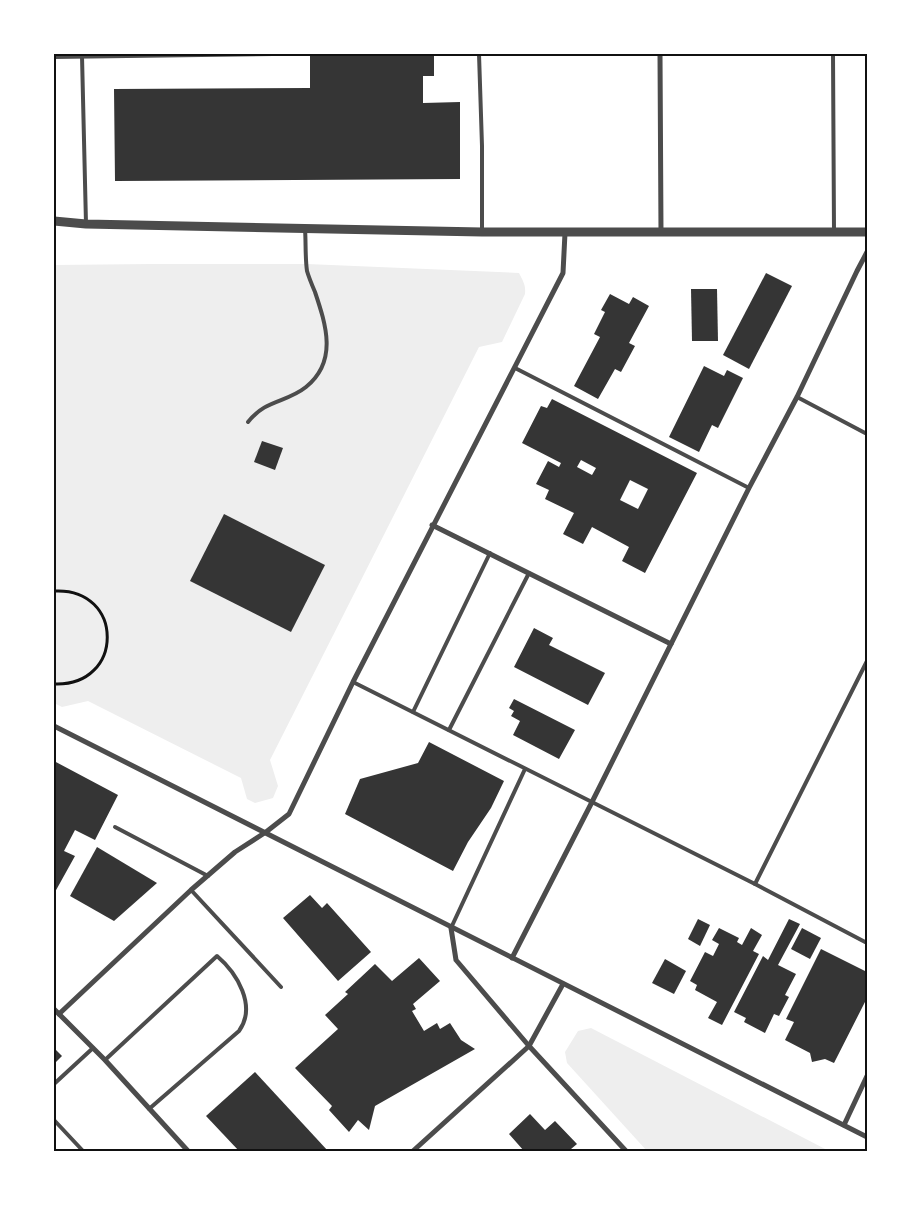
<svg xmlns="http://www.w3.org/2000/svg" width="921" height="1205" font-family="Mulish,sans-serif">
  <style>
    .green { fill: #eee }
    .building { fill: #353535; fill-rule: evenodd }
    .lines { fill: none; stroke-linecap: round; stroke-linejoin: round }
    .path { stroke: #111; stroke-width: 3 }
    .service { stroke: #4c4c4c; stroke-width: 4 }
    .minor { stroke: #4c4c4c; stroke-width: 5 }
    .tertiary { stroke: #4c4c4c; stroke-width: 9 }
    .neatline { fill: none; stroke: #111; stroke-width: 2 }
  </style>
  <rect width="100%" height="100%" fill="#fff"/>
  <!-- green -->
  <g class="green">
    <path d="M152,264H307L519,273C523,281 526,285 525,294L502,342L479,347L270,760L278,786L273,798L255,803L247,799L241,778L88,701L62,707L54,703V265Z"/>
    <polygon points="591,1028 829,1151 647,1151 567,1063 565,1052 578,1031"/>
  </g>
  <!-- building -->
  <g class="building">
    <polygon points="310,54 434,54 434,76 423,76 423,103 460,102 460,179 115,181 114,89 310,88"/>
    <polygon points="766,273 792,286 749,369 723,355"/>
    <polygon points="691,289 717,289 718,341 692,341"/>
    <polygon points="610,294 629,304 633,297 649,306 629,343 635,346 621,372 615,369 598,399 574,386 600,337 594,334 605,312 601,310"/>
    <polygon points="704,366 724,376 727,370 743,378 718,428 712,425 699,452 669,437"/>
    <path d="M552,399L697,473L645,573L622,561L629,547L592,527L583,544L563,534L574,513L545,499L549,490L536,484L548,461L559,467L561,463L522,443L541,406L547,408ZM581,460L596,468L592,475L577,467ZM630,480L648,489L638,509L620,500Z"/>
    <polygon points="262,441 283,448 275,470 254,462"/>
    <polygon points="224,514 325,565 291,632 190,581"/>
    <polygon points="534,628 553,638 549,645 605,673 588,705 514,667"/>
    <polygon points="514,699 575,730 559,759 513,735 520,721 511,716 514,711 509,708"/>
    <polygon points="429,742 504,781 491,808 468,842 453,871 345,814 360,779 418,763"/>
    <polygon points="54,761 118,795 95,840 75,830 64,851 75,856 55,892"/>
    <polygon points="97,847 157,883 114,921 70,896"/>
    <polygon points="310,895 322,908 327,903 371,952 338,981 283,918"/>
    <polygon points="698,919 710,925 700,946 688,939"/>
    <polygon points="789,919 800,924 778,965 796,974 785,995 789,997 779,1016 774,1014 765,1033 744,1022 746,1018 734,1012 763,956 768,960"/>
    <polygon points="719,928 739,938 737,942 742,945 751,928 762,935 753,951 759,954 722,1025 708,1018 717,1002 695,990 697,985 690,981 705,952 713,956 719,944 712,940"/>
    <polygon points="802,928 821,938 810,959 791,949"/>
    <polygon points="821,949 865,971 867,967 867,998 834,1063 825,1059 812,1062 810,1053 785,1040 794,1022 786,1019"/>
    <polygon points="419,958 440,981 413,1004 416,1009 412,1011 424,1031 437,1023 440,1029 450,1023 461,1040 475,1049 375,1106 369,1130 358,1120 349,1132 329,1110 332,1106 295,1068 338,1029 325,1015 348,994 345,992 375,964 392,981"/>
    <polygon points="665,959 686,971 674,994 652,983"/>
    <polygon points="54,1048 62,1056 54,1064"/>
    <polygon points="255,1072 328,1151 239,1151 206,1116"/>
    <polygon points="530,1114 545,1130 555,1121 577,1144 571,1149 573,1151 524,1151 509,1134"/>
  </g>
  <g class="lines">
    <!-- path -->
    <path class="path" d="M54,591C125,587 125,687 54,684"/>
    <!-- service -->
    <g class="service">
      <polyline points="479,54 482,146 482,232"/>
      <polyline points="833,54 834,232"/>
      <polyline points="82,56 86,224"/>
      <polyline points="54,57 273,54"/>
      <polyline points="515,368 749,488"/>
      <polyline points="797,397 867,434"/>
      <path d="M248,422C266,399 286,403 306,387C338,361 326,325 315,292C312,285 309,278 307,271C305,257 306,242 305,229"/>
      <polyline points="353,682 755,884 867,943"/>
      <polyline points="413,712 490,553"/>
      <polyline points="449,730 529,573"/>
      <polyline points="115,827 208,876"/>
      <polyline points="755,884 867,661"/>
      <polyline points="191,890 281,987"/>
      <polyline points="451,928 525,769"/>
      <path d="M105,1060L217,956C237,973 257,1006 239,1031L149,1109"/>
      <polyline points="54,1084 93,1048"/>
      <polyline points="54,1120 83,1151"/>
    </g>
    <!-- minor -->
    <g class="minor">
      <polyline points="660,54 661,233"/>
      <polyline points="432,525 671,644"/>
      <polyline points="54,726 867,1137"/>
      <polyline points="451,928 456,960 529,1046 626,1151"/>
      <polyline points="512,958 592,802 749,488 797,397 857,271 867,252"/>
      <polyline points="54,1009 105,1060 188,1151"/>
      <polyline points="59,1014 191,890 235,852 266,832 289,814 353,682 563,273 565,233"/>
      <polyline points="844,1125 867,1076"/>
      <polyline points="413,1151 529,1046 563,984"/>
    </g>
    <!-- tertiary -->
    <polyline class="tertiary" points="54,221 86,224 482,232 867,232"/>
  </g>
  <!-- border -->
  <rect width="921" height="1205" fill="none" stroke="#ffffff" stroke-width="110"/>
  <rect x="55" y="55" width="811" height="1095" class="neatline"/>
</svg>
